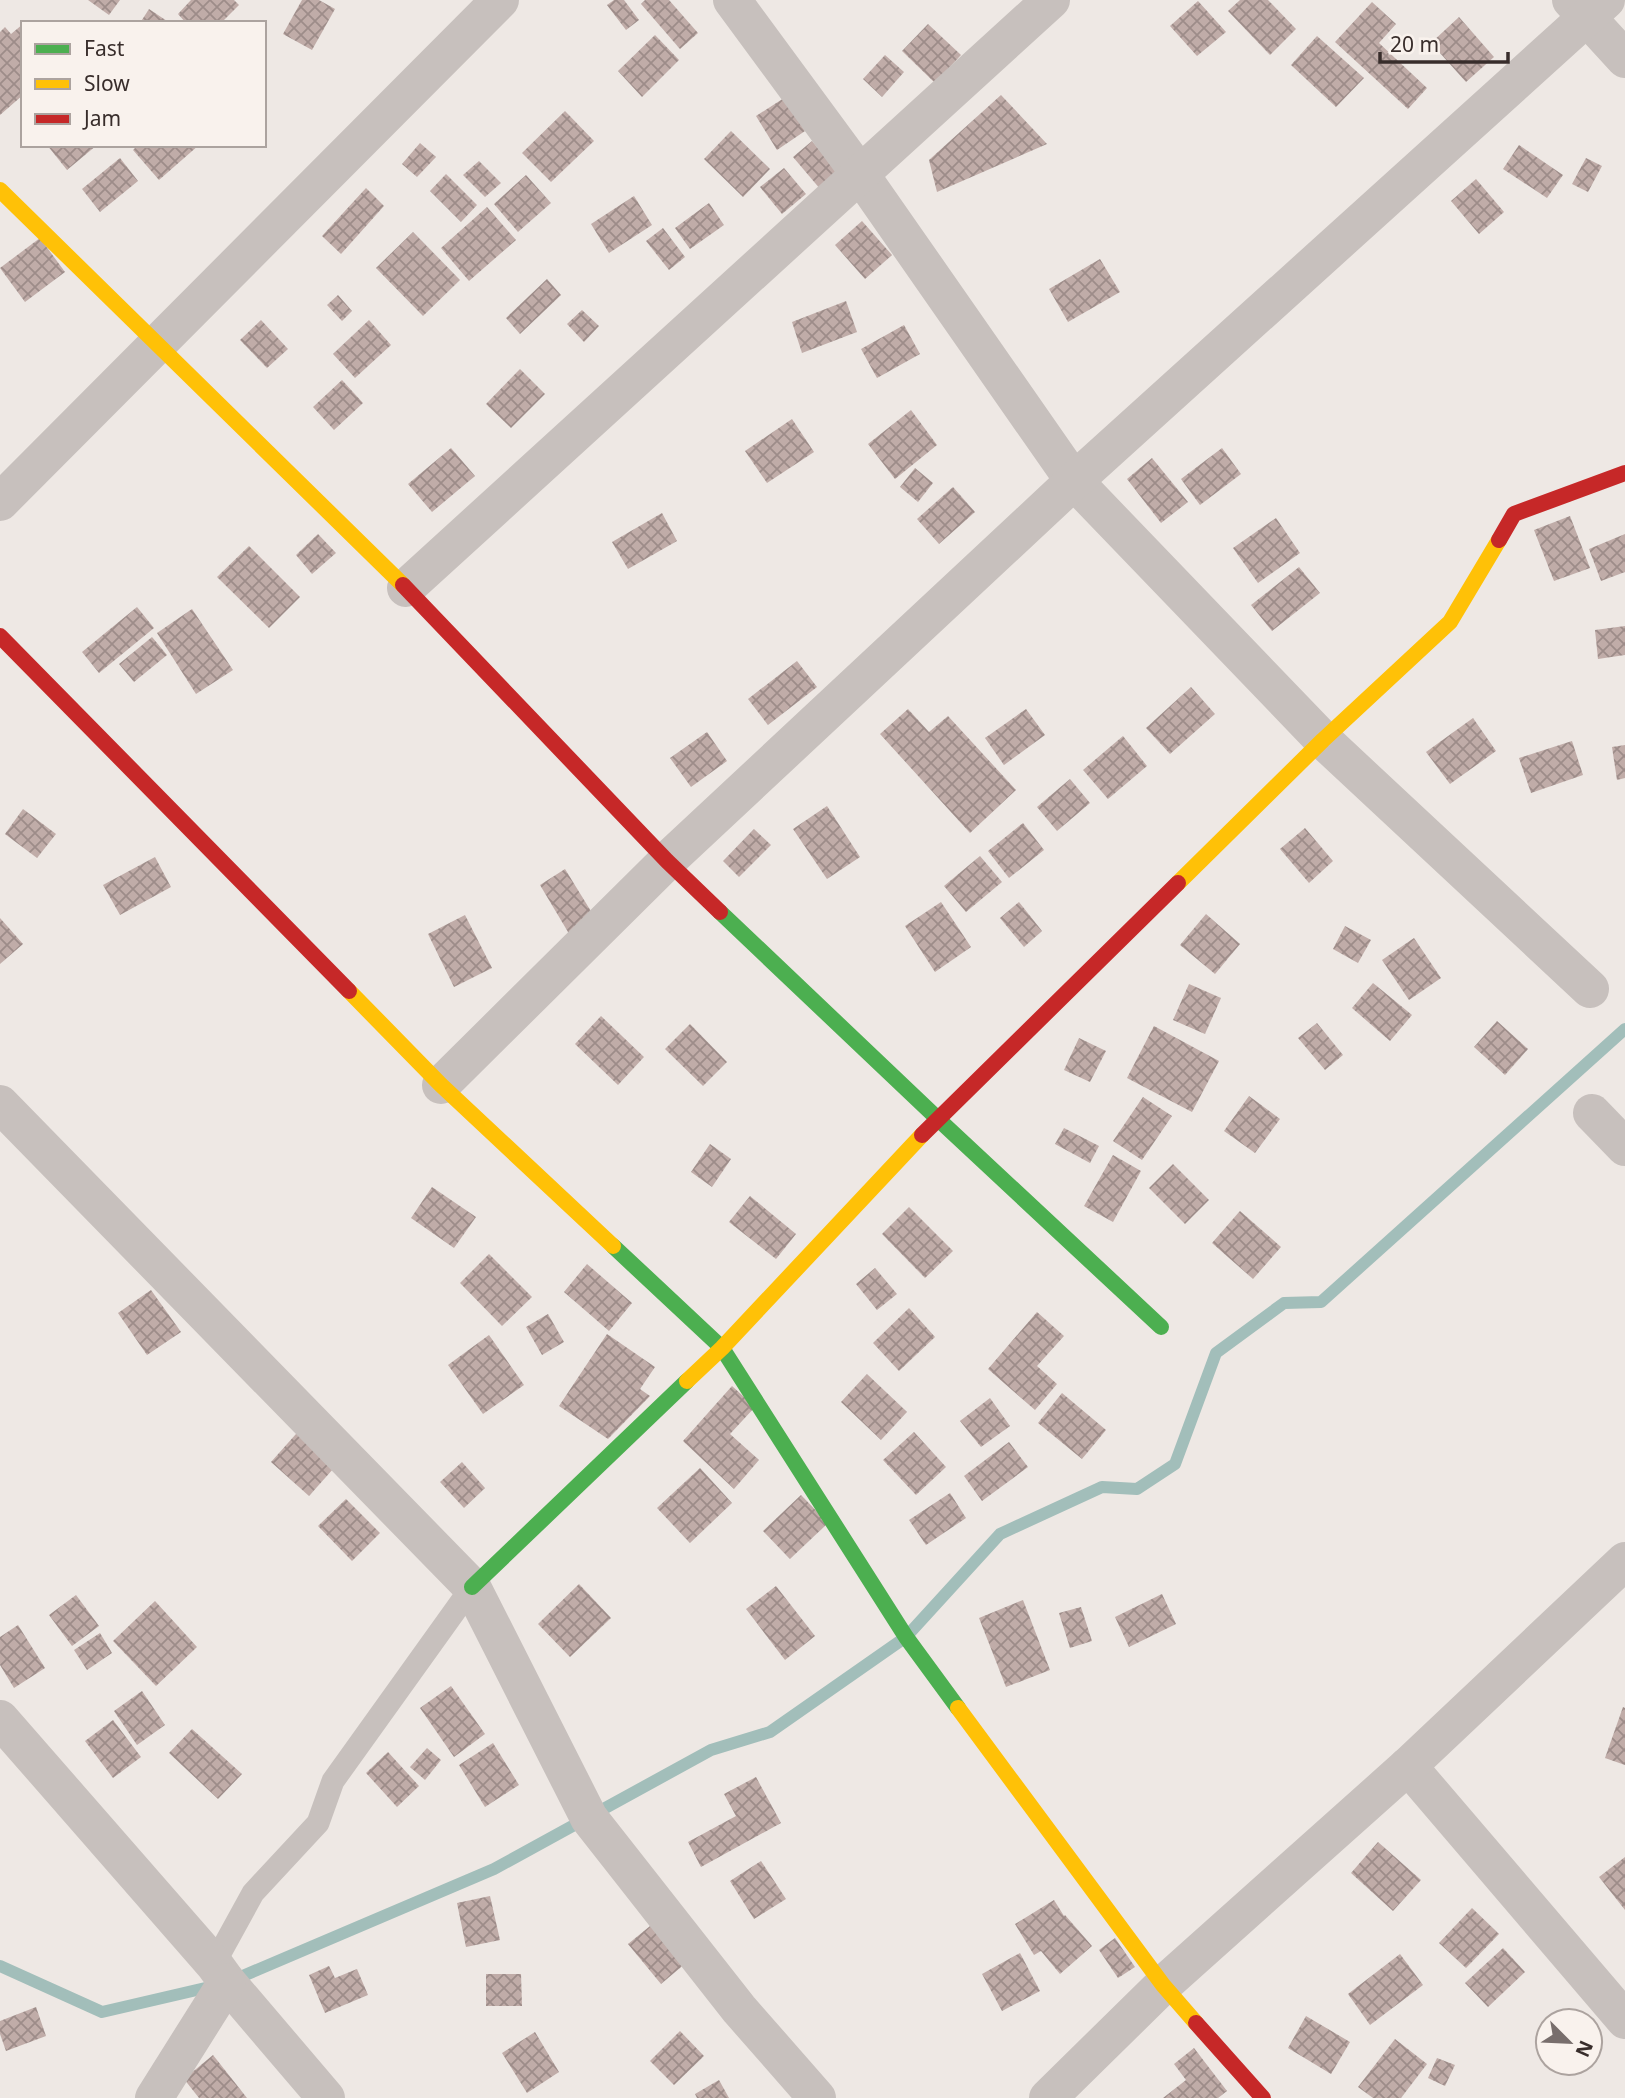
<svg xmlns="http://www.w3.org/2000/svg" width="1625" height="2098" font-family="'Noto Sans',sans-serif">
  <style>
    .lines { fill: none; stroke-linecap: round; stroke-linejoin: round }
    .stream { stroke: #a2beba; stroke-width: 12 }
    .building { fill: url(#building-cross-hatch) }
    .lane { stroke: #c7c0bd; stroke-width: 23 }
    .street { stroke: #c7c0bd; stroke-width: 38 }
    .fast { stroke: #4caf50; stroke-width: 16 }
    .slow { stroke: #ffc107; stroke-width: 16 }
    .jam { stroke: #c62828; stroke-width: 16 }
  </style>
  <defs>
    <pattern id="building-cross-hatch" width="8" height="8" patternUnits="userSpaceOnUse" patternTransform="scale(1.75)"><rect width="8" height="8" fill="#c0aca8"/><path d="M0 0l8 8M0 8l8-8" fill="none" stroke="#9d8c89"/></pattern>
  </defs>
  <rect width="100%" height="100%" fill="#eee8e4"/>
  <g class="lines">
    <!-- stream -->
    <g class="stream">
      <polyline points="0,1966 102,2012 214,1986"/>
      <polyline points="231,1981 494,1869 711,1750 770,1732 906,1637 1000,1534 1102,1487 1137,1489 1175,1464 1216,1353 1284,1303 1321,1302 1625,1029"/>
    </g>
  </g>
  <!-- building -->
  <g class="building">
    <polygon points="88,0 120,0 109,15"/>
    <polygon points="191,0 234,0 239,5 221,23 186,23 178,14"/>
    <polygon points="302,0 319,0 335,9 312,50 283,34"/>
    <polygon points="614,0 624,0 639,20 626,30 607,5"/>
    <polygon points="645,0 669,0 698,33 680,49 641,4"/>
    <polygon points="1240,0 1268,0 1296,29 1270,55 1228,11"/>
    <polygon points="1198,1 1226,32 1197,56 1170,26"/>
    <polygon points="1372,2 1396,24 1379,43 1427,88 1408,109 1335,42"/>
    <polygon points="149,9 170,23 140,23"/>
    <polygon points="1459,17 1494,57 1466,82 1431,43"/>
    <polygon points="23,24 23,95 0,115 0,32 5,27 11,34"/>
    <polygon points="928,24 961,55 935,83 902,51"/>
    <polygon points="655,35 679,60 642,97 618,71"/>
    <polygon points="1317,36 1364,78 1336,107 1291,65"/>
    <polygon points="885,55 904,72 882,97 863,79"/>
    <polygon points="1001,95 1047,144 937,192 929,160"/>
    <polygon points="784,98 805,131 777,150 756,116"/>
    <polygon points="565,111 594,141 551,182 522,153"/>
    <polygon points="731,131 770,169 743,197 704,159"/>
    <polygon points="812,141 840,175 821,190 793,157"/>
    <polygon points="420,143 436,157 417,177 402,164"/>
    <polygon points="47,145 97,145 67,170"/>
    <polygon points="138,145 199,145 159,180 133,150"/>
    <polygon points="1519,145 1563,175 1547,198 1503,169"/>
    <polygon points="120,158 138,181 100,212 82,189"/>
    <polygon points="1586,158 1602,166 1588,192 1572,184"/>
    <polygon points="479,161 501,183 485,197 463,175"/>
    <polygon points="784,168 806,194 782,214 760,187"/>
    <polygon points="446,174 477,205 461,222 430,191"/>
    <polygon points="526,175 551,203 518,232 494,204"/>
    <polygon points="1476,179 1504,212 1479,234 1451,201"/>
    <polygon points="366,188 384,206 341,254 322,236"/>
    <polygon points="634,196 652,225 609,253 591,224"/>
    <polygon points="709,203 724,225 690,249 675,228"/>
    <polygon points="487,207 516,240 469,281 441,248"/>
    <polygon points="862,221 892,255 865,279 835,245"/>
    <polygon points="663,228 685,257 669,270 646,241"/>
    <polygon points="413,232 460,280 423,316 376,268"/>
    <polygon points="40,238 65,272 25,302 0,268"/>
    <polygon points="1100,259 1120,292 1068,322 1049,289"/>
    <polygon points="547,279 561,295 520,334 506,318"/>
    <polygon points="338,295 352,311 342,321 327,305"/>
    <polygon points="846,301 857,332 802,353 792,322"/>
    <polygon points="582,310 599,326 584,342 567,324"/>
    <polygon points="261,320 288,349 267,368 240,340"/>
    <polygon points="369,320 391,345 355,378 333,354"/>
    <polygon points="904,325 920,354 877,378 861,349"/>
    <polygon points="520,369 545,394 511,428 486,404"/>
    <polygon points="342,380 363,403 334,430 313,407"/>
    <polygon points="911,410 937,445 895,479 868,444"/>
    <polygon points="792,419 814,452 767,483 745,451"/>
    <polygon points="451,448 475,476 432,512 408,484"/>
    <polygon points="1222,448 1241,474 1200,505 1181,479"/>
    <polygon points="1152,458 1188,502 1161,523 1127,479"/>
    <polygon points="915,468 933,483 918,502 900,487"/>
    <polygon points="953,487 975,512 939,544 917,519"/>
    <polygon points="662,513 677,541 628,569 612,542"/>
    <polygon points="1570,516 1590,568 1554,581 1534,530"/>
    <polygon points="1276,518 1300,553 1258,583 1233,548"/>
    <polygon points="318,534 336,553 312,574 296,555"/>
    <polygon points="1625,534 1625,572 1601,581 1589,549"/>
    <polygon points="249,546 300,597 269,628 217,577"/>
    <polygon points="1299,567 1320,593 1272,631 1251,605"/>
    <polygon points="137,607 154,628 99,673 82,652"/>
    <polygon points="192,609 233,670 196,694 157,633"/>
    <polygon points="1625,626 1625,655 1598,659 1595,630"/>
    <polygon points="152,637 167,655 134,682 119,664"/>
    <polygon points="797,661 817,687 768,725 748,699"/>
    <polygon points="1191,687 1215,714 1170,754 1146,728"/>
    <polygon points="908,709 929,732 948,716 1016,790 970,833 880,734"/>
    <polygon points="1026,709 1045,735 1004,765 985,738"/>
    <polygon points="1473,718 1496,751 1450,784 1426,752"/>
    <polygon points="707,732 727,761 691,787 670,758"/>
    <polygon points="1123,736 1147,766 1108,799 1083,770"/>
    <polygon points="1572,741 1583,775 1531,793 1519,758"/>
    <polygon points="1625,745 1625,778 1617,780 1612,747"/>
    <polygon points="1070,779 1090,803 1057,831 1037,807"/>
    <polygon points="827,806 860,857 827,879 793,829"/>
    <polygon points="23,809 56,834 37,858 5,834"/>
    <polygon points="1023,823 1044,850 1009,878 988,851"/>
    <polygon points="1305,828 1333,861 1309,883 1280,849"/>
    <polygon points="754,829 771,845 739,877 723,861"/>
    <polygon points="980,856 1002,882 966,912 944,886"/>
    <polygon points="155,857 171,887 120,915 103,885"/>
    <polygon points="565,869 597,921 571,937 540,885"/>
    <polygon points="941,902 971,947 935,972 905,926"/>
    <polygon points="1019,902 1042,931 1024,947 1000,918"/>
    <polygon points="1206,914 1240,944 1215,974 1180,945"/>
    <polygon points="465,915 492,968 454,987 428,934"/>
    <polygon points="0,918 23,944 0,964"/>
    <polygon points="1345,926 1371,940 1358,963 1333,949"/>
    <polygon points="1414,938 1441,978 1409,1000 1382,960"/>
    <polygon points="1373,983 1412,1015 1390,1041 1352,1008"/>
    <polygon points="1189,984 1221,998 1205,1034 1173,1020"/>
    <polygon points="601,1016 644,1057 618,1085 575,1044"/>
    <polygon points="1497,1021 1528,1049 1505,1075 1474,1047"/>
    <polygon points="1317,1023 1343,1055 1325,1070 1298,1038"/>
    <polygon points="690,1024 727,1062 703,1086 665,1049"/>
    <polygon points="1154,1026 1219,1061 1192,1112 1127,1078"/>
    <polygon points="1079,1038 1106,1051 1090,1082 1064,1070"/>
    <polygon points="1249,1096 1280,1119 1255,1153 1224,1131"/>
    <polygon points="1143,1097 1172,1116 1142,1160 1113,1141"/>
    <polygon points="1064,1128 1099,1146 1090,1163 1055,1144"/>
    <polygon points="710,1144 731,1159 712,1187 691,1172"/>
    <polygon points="1113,1155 1141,1171 1113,1222 1084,1206"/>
    <polygon points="1173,1164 1209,1200 1185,1224 1149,1188"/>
    <polygon points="432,1187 476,1217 454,1248 411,1218"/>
    <polygon points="750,1196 796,1234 776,1259 729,1222"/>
    <polygon points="909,1207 953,1251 925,1278 882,1234"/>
    <polygon points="1240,1211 1281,1247 1253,1279 1212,1243"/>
    <polygon points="489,1254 532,1297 502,1326 460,1283"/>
    <polygon points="587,1264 632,1303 609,1331 564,1292"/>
    <polygon points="875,1268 897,1294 877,1310 856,1284"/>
    <polygon points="151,1290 181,1332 147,1355 118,1313"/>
    <polygon points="909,1308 935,1337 899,1371 873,1343"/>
    <polygon points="1037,1312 1064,1336 1037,1366 1057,1384 1035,1410 988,1369"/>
    <polygon points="548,1314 564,1342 542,1355 526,1327"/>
    <polygon points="607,1334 655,1367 640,1389 650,1396 608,1439 559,1406"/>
    <polygon points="489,1335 524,1385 483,1414 448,1365"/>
    <polygon points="867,1374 907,1412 881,1440 841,1402"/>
    <polygon points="732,1386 755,1407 730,1434 759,1460 734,1489 683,1441"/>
    <polygon points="1062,1393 1106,1430 1082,1459 1038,1423"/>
    <polygon points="990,1398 1010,1426 981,1447 960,1421"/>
    <polygon points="304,1425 342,1459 309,1496 271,1462"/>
    <polygon points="914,1432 946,1467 916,1495 883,1460"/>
    <polygon points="1009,1442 1028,1467 982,1501 964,1476"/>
    <polygon points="462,1462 485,1488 464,1508 440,1482"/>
    <polygon points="700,1468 732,1503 690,1543 657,1508"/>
    <polygon points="950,1493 966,1518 926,1545 909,1520"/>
    <polygon points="801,1495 828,1523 790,1559 763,1531"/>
    <polygon points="346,1499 380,1533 352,1561 318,1526"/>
    <polygon points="579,1584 611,1618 570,1657 538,1624"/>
    <polygon points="776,1586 815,1636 785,1660 746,1609"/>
    <polygon points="1162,1594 1176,1624 1129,1647 1115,1617"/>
    <polygon points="76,1595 99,1626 72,1646 49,1615"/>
    <polygon points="1023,1600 1050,1670 1006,1687 979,1618"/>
    <polygon points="155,1601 197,1647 156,1686 113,1641"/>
    <polygon points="1081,1607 1092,1641 1070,1648 1059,1613"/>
    <polygon points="18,1625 45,1668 14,1688 0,1665 0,1637"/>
    <polygon points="100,1633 112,1653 87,1670 74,1650"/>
    <polygon points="451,1686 485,1734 454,1757 420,1708"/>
    <polygon points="142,1691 165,1725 137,1745 114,1711"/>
    <polygon points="1623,1707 1625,1708 1625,1765 1605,1758"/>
    <polygon points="113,1720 141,1757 113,1778 85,1741"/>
    <polygon points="192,1729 242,1774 218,1799 169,1753"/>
    <polygon points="493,1743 519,1785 485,1807 459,1765"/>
    <polygon points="427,1748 441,1760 425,1780 410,1767"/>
    <polygon points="388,1752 419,1786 397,1807 366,1773"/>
    <polygon points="756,1777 781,1823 701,1867 688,1842 736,1816 724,1794"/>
    <polygon points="1378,1842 1421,1880 1393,1911 1351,1873"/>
    <polygon points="1625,1857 1625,1910 1599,1877"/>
    <polygon points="761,1861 786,1899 754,1919 730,1881"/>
    <polygon points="490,1896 500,1940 466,1947 457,1903"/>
    <polygon points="1054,1900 1064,1916 1065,1915 1092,1946 1060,1974 1041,1951 1034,1955 1015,1924"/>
    <polygon points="1472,1908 1499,1934 1466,1968 1439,1943"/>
    <polygon points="655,1922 687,1962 661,1984 628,1944"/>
    <polygon points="1115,1938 1135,1967 1118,1978 1099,1950"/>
    <polygon points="1503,1948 1525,1972 1488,2007 1465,1983"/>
    <polygon points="1020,1953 1040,1991 1002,2011 982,1974"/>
    <polygon points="1400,1954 1423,1985 1370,2025 1348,1994"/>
    <polygon points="329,1966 335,1978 357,1969 368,1995 325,2013 309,1975"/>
    <polygon points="486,1974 521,1974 522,2006 486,2006"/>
    <polygon points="36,2007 46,2036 6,2051 0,2034 0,2021"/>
    <polygon points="1306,2016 1350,2042 1331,2074 1288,2048"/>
    <polygon points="680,2031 704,2056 674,2085 650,2061"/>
    <polygon points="535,2032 559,2072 527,2093 502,2053"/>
    <polygon points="1395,2039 1427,2064 1401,2098 1373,2098 1358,2087"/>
    <polygon points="1194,2048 1227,2091 1218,2098 1163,2098 1186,2080 1174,2064"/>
    <polygon points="213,2055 247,2098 199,2098 184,2079"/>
    <polygon points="1437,2058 1455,2065 1445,2086 1428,2078"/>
    <polygon points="719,2080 729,2098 697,2098 695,2094"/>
  </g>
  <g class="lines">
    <!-- lane -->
    <polyline class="lane" points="214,1964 253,1893 318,1823 333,1781 472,1587"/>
    <!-- street -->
    <g class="street">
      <polyline points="732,0 860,174 1074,481 1323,740 1590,989"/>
      <polyline points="1571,0 1625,59"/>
      <polyline points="0,502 500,0"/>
      <polyline points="406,588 1051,0"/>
      <polyline points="441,1085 667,861 1074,481 1606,0"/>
      <polyline points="0,1104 472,1587 589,1818 739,2009 817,2098"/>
      <polyline points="1592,1113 1625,1147"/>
      <polyline points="0,1719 214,1964 227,1982 326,2098"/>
      <polyline points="1408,1766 1625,2020"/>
      <polyline points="154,2098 227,1982"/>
      <polyline points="1048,2098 1163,1985 1408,1766 1625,1561"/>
    </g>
    <!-- fast -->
    <g class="fast">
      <polyline points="720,912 938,1119 1161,1327"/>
      <polyline points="613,1246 722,1348 906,1637 958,1708"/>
      <polyline points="472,1587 687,1381"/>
    </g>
    <!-- slow -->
    <g class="slow">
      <polyline points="0,190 403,585"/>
      <polyline points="1178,883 1323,740 1450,622 1499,540"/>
      <polyline points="349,991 441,1085 613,1246"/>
      <polyline points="687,1381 722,1348 922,1135"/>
      <polyline points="958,1708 1163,1985 1196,2023"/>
    </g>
    <!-- jam -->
    <g class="jam">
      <polyline points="1499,540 1514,514 1625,473"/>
      <polyline points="403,585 667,861 720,912"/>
      <polyline points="0,636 349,991"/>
      <polyline points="922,1135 1178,883"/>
      <polyline points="1196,2023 1263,2098"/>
    </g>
  </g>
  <!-- legend -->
  <rect x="21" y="21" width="245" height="126" fill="#f9f2ed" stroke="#aca39f" stroke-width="2"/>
  <rect x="35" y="44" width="35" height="10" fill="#4caf50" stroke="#aca39f" stroke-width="2"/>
  <text x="84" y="56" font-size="21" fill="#382d2b">Fast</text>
  <rect x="35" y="79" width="35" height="10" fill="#ffc107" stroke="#aca39f" stroke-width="2"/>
  <text x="84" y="91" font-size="21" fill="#382d2b">Slow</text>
  <rect x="35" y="114" width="35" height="10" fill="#c62828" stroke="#aca39f" stroke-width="2"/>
  <text x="84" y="126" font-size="21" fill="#382d2b">Jam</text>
  <!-- north arrow -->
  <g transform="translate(1569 2042) rotate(114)"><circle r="33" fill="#f9f2ed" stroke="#aca39f" stroke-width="2"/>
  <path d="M0-5L12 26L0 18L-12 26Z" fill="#786e6c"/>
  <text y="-10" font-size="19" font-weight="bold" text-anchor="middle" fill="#382d2b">N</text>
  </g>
  <!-- scale -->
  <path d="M1380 52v10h128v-10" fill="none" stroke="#382d2b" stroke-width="3.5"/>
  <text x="1390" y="52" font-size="21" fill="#382d2b" stroke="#f9f2ed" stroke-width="5" paint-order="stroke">20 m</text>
</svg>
